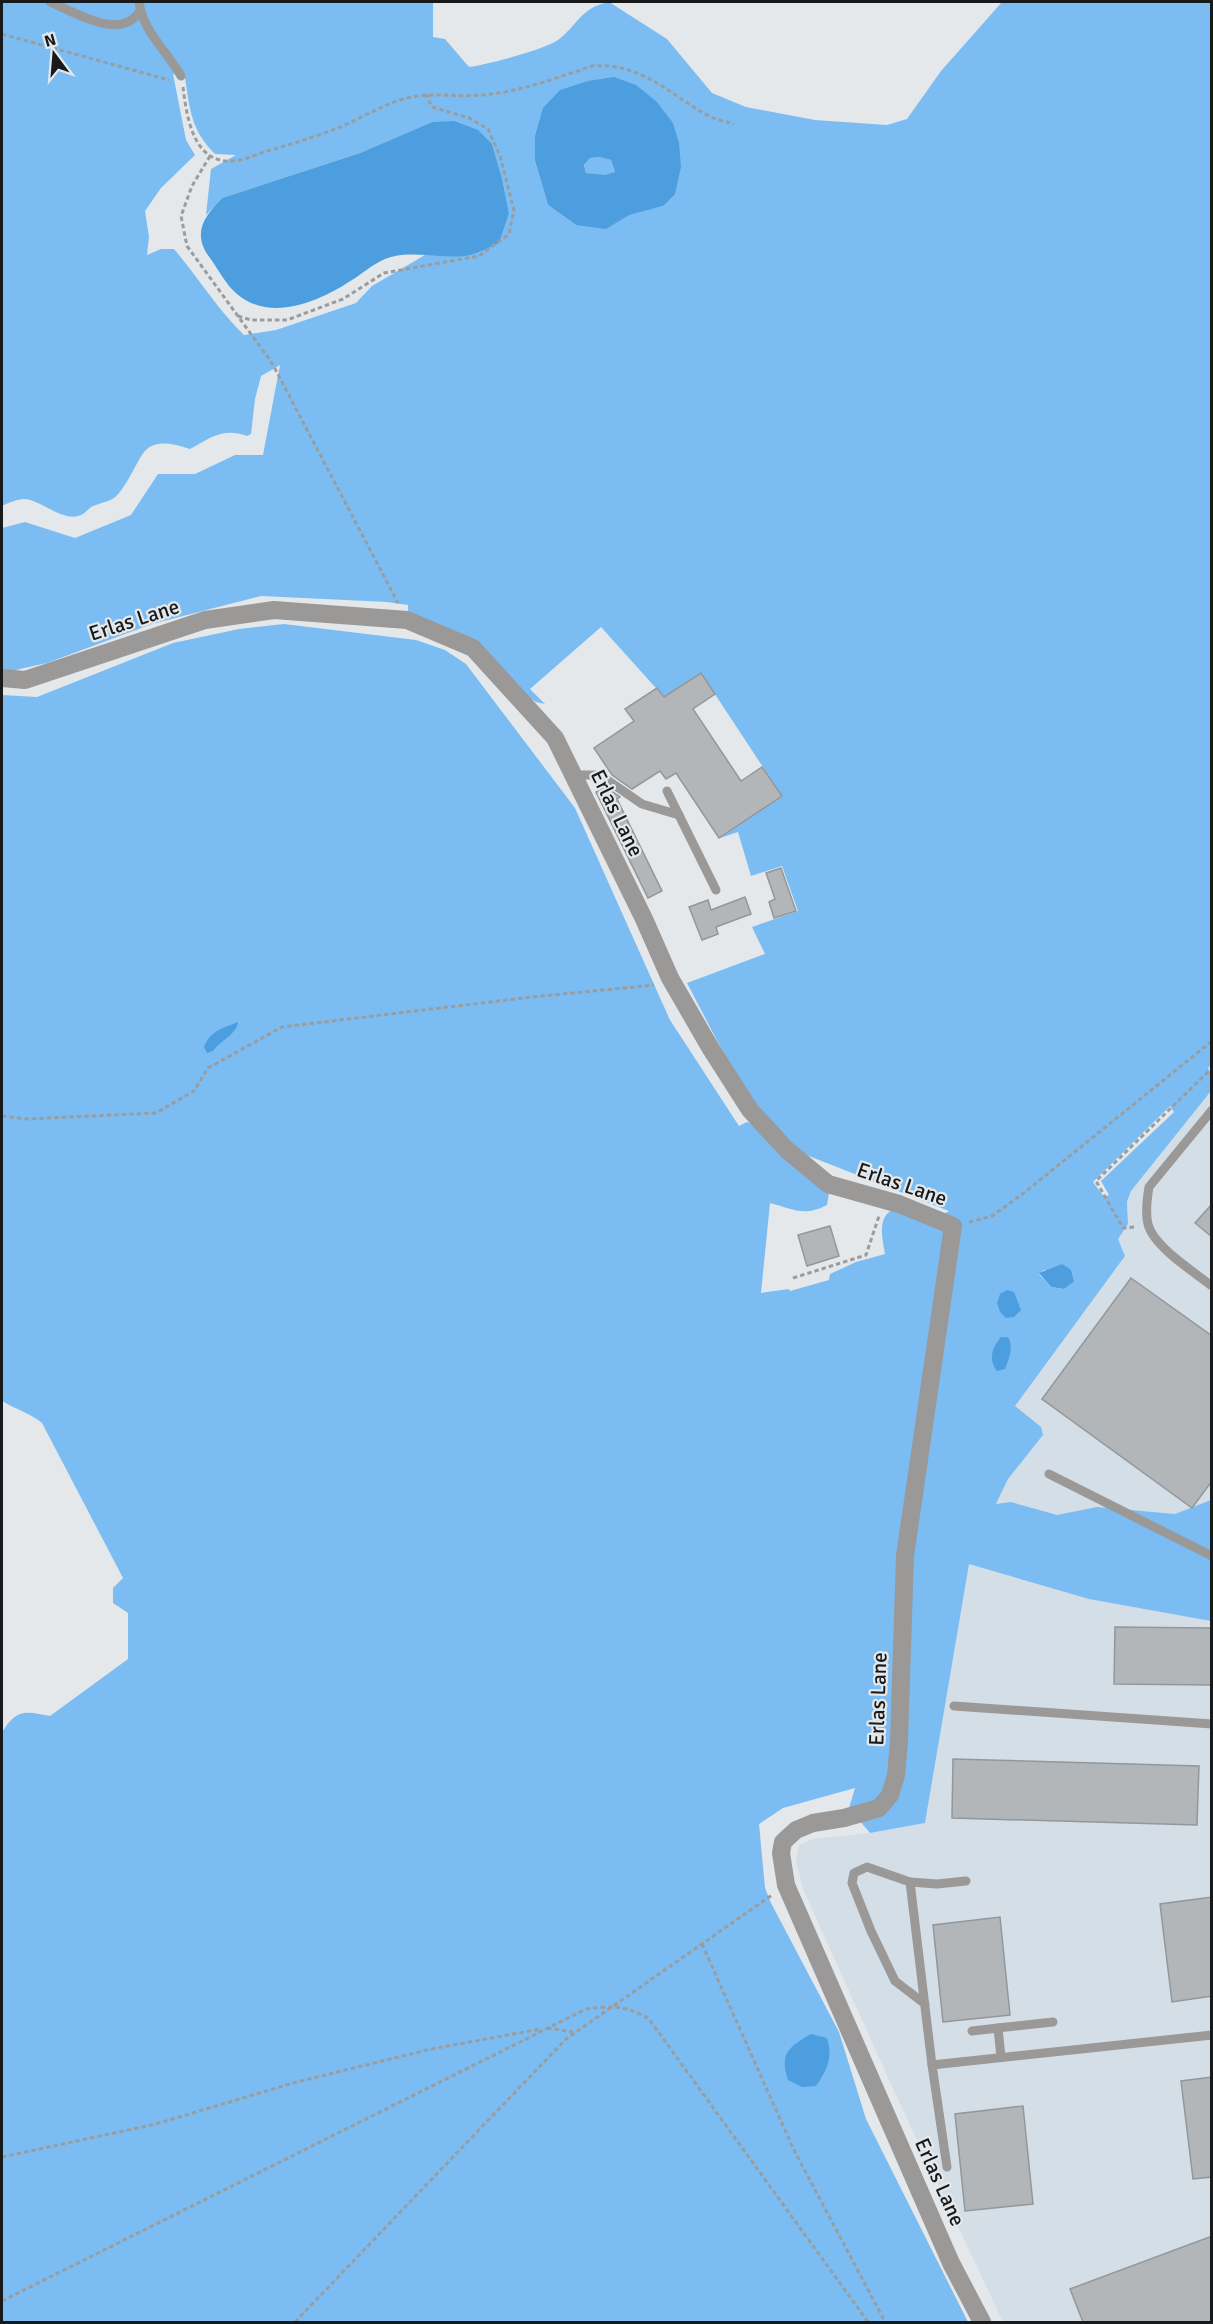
<svg xmlns="http://www.w3.org/2000/svg" width="1213" height="2324" font-family="Signika,sans-serif">
  <style>
    .built { fill: #d4dee7 }
    .green { fill: #7bbdf3; fill-rule: evenodd }
    .water { fill: #4c9ede; fill-rule: evenodd }
    .building { fill: #b2b6b9; stroke: #93979a; stroke-width: 1.5 }
    .lines { fill: none; stroke-linecap: round; stroke-linejoin: round }
    .path { stroke: #999d9f; stroke-width: 3; stroke-dasharray: 4.5 3; stroke-linecap: butt }
    .lane { stroke: #9b9898; stroke-width: 9 }
    .street { stroke: #9b9898; stroke-width: 18 }
    .labels { text-anchor: middle; dominant-baseline: central; stroke-width: 4.5; stroke-linejoin: round; paint-order: stroke }
    .street-label { font-size: 21px; fill: #17191a; stroke: #e4e8eb }
  </style>
  <rect width="100%" height="100%" fill="#e4e8eb"/>
  <!-- built -->
  <polygon class="built" points="1211,1091 1211,2322 1003,2322 895,2093 803,1889 796,1861 799,1845 812,1839 870,1833 925,1823 968,1564 1008,1479 1043,1435 1014,1407 1125,1256 1117,1239 1128,1224 1127,1202 1131,1191"/>
  <!-- green -->
  <g class="green">
    <path d="M2,2H433V37L445,39L469,67C489,64 543,50 558,40C579,24 580,8 609,2L667,39L712,93L746,107L815,120L887,125L907,119L941,71L1002,2H1211L1212,1064L1208,1068L1211,1073V1091L1131,1191L1127,1202L1128,1224L1118,1239L1125,1256L1015,1406L1041,1427L1043,1435L1008,1479L996,1504L1011,1502L1057,1515L1097,1507L1175,1514L1211,1500V1621L1089,1599L969,1564L925,1823L870,1833L849,1808L855,1788L783,1808L759,1824L765,1888L771,1903L839,2032L866,2119L968,2322H2V1732C17,1709 24,1711 50,1716L128,1659V1613L113,1603V1588L123,1578L42,1423C30,1413 15,1409 2,1401V695L37,697L173,643L239,629L284,624L416,640L445,650L466,664L575,808L670,1020L739,1126L747,1122L759,1126L829,1193L827,1205C804,1217 793,1209 770,1203L761,1293L789,1289L790,1291L829,1280L830,1274L856,1262L885,1254C882,1238 877,1216 894,1209L931,1221L949,1211L791,1149L749,1102L687,983L765,954L752,927L798,911L782,866L751,876L738,832L720,838L782,796L701,673L664,697L601,627L530,689L545,704L536,702L523,693L482,649L418,630L408,611V605L387,602L261,596L152,624L47,663L2,673V528L25,522L75,538L131,515L158,474H195L235,455H263L280,365L261,376L255,399L251,434L247,436C222,427 211,438 190,449C139,432 145,457 122,489C113,502 109,500 96,505C90,506 86,513 81,515C63,523 40,499 24,499C17,499 8,503 2,506ZM173,74L185,78C190,110 191,130 215,154L236,155L211,169L206,215L222,198L360,153L432,122L492,144L502,178L509,213L468,255H425L372,286L356,303L276,330L244,335C217,309 198,277 174,249H161L147,255L149,237L145,211L161,188L195,155L186,140ZM679,143L663,206L576,225L548,205L535,161ZM1170,1106L1174,1112L1101,1181L1109,1195L1104,1197L1093,1182ZM1044,1270L1074,1282L1064,1289L1051,1287L1039,1274Z"/>
    <path d="M599,157L611,160L615,172C608,178 595,175 586,173L584,165L590,158Z"/>
  </g>
  <!-- water -->
  <g class="water">
    <path d="M614,77L636,85L657,102L673,123L679,143L681,167L675,194L663,206L629,215L606,229L576,225L548,205L535,161V136L543,108L560,90L588,81ZM599,157L611,160L615,172L605,175L586,173L584,165L590,158Z"/>
    <path d="M454,121L478,130L492,144L502,178L509,213L499,243C490,247 480,252 470,255C447,260 415,250 391,257C376,261 365,272 352,280C320,301 271,323 237,294C226,285 218,269 210,258C191,233 205,216 222,198L360,153L432,122Z"/>
    <path d="M238,1022C237,1034 221,1040 213,1051L207,1053L204,1047C210,1031 223,1028 238,1022Z"/>
    <polygon points="1062,1264 1071,1270 1074,1282 1064,1289 1051,1287 1039,1273"/>
    <polygon points="1007,1290 1014,1292 1021,1310 1014,1317 1006,1318 1000,1312 997,1303 1000,1294"/>
    <path d="M1001,1337H1008C1014,1348 1009,1358 1005,1369L997,1371C988,1359 992,1348 1001,1337Z"/>
    <path d="M811,2034L827,2038C833,2058 827,2070 816,2086L802,2087L788,2080C779,2053 789,2047 811,2034Z"/>
  </g>
  <!-- building -->
  <g class="building">
    <polygon points="701,673 715,694 693,709 741,781 762,767 782,796 719,838 676,773 666,779 660,771 632,789 612,775 594,748 634,721 625,709 657,688 664,697"/>
    <polygon points="606,787 620,797 617,799 662,891 648,898 596,792"/>
    <polygon points="781,868 796,911 774,918 769,902 775,899 766,873"/>
    <polygon points="745,897 751,914 716,927 718,934 702,940 689,907 708,900 711,910"/>
    <polygon points="1212,1204 1212,1237 1195,1223"/>
    <polygon points="830,1226 839,1256 807,1266 798,1235"/>
    <polygon points="1131,1278 1212,1336 1212,1481 1192,1508 1042,1399"/>
    <polygon points="1115,1627 1212,1628 1212,1685 1114,1684"/>
    <polygon points="953,1759 1199,1766 1197,1825 952,1818"/>
    <polygon points="1212,1897 1212,1996 1172,2002 1160,1904"/>
    <polygon points="1000,1917 1010,2015 943,2022 933,1925"/>
    <polygon points="1212,2077 1212,2177 1193,2179 1181,2081"/>
    <polygon points="1023,2106 1033,2204 965,2211 955,2114"/>
    <polygon points="1212,2236 1212,2322 1083,2322 1070,2289"/>
  </g>
  <g class="lines">
    <!-- path -->
    <g class="path">
      <polyline points="2,34 169,80"/>
      <path d="M183,87C186,111 191,153 220,160C235,164 250,157 264,152C289,145 314,137 338,128C359,119 379,107 400,100C432,90 459,99 491,94C525,90 559,77 592,66C640,62 668,93 707,115C715,120 725,121 734,124"/>
      <polyline points="210,156 192,186 181,216 187,246 272,363 398,603"/>
      <polyline points="238,316 251,320 287,320 343,299 384,273 479,256 509,234 514,210 500,156 488,129 469,118 432,107 426,94"/>
      <polyline points="2,1116 26,1119 156,1113 194,1091 208,1068 282,1027 523,998 654,985"/>
      <polyline points="969,1222 992,1216 1025,1192 1212,1041"/>
      <polyline points="1134,1227 1123,1228 1096,1181 1212,1068"/>
      <polyline points="793,1278 866,1255 879,1216"/>
      <polyline points="702,1944 793,2148 885,2322"/>
      <polyline points="547,2028 573,2032"/>
      <polyline points="2,2157 156,2124 293,2083 431,2049 541,2029"/>
      <path d="M2,2301L586,2009C613,2006 625,2005 649,2019L868,2322"/>
      <polyline points="295,2322 566,2039 772,1895"/>
    </g>
    <!-- lane -->
    <g class="lane">
      <path d="M50,2C75,12 121,42 140,11"/>
      <path d="M139,2C143,32 167,51 181,76"/>
      <polyline points="574,775 600,775 642,804 679,815"/>
      <polyline points="667,791 716,890"/>
      <path d="M1212,1110L1149,1187C1147,1199 1145,1213 1148,1224C1153,1246 1194,1272 1212,1286"/>
      <polyline points="1049,1474 1212,1556"/>
      <polyline points="954,1706 1212,1724"/>
      <polyline points="910,1882 937,1884 966,1881"/>
      <polyline points="925,2004 895,1981 871,1931 852,1883 854,1873 867,1867 910,1882 932,2065 1212,2035"/>
      <polyline points="972,2031 998,2028"/>
      <polyline points="1001,2057 998,2028 1053,2022"/>
      <polyline points="932,2065 947,2167"/>
    </g>
    <!-- street -->
    <polyline class="street" points="2,678 25,680 205,620 274,610 407,620 473,648 555,738 644,919 670,978 711,1049 750,1110 787,1150 828,1184 899,1204 953,1226 905,1556 899,1741 896,1775 890,1795 879,1808 844,1818 813,1823 796,1830 783,1842 781,1853 786,1885 951,2263 982,2322"/>
  </g>
  <g class="labels">
    <!-- street labels -->
    <g class="street-label">
      <text transform="translate(134 620) rotate(-18)">Erlas Lane</text>
      <text transform="translate(617 813) rotate(64)">Erlas Lane</text>
      <text transform="translate(902 1184) rotate(19)">Erlas Lane</text>
      <text transform="translate(878 1699) rotate(-88)">Erlas Lane</text>
      <text transform="translate(940 2182) rotate(66)">Erlas Lane</text>
    </g>
  </g>
  <!-- border -->
  <rect width="1213" height="2324" fill="none" stroke="#17191a" stroke-width="6"/>
  <!-- north arrow -->
  <g transform="translate(54 54) rotate(344)" stroke="#e4e8eb" stroke-width="4.5" paint-order="stroke">
  <path d="M0-4.5L10 22L0 15L-10 22Z" fill="#17191a"/>
  <text y="-9" font-size="16" font-weight="bold" text-anchor="middle" fill="#17191a">N</text>
  </g>
</svg>
